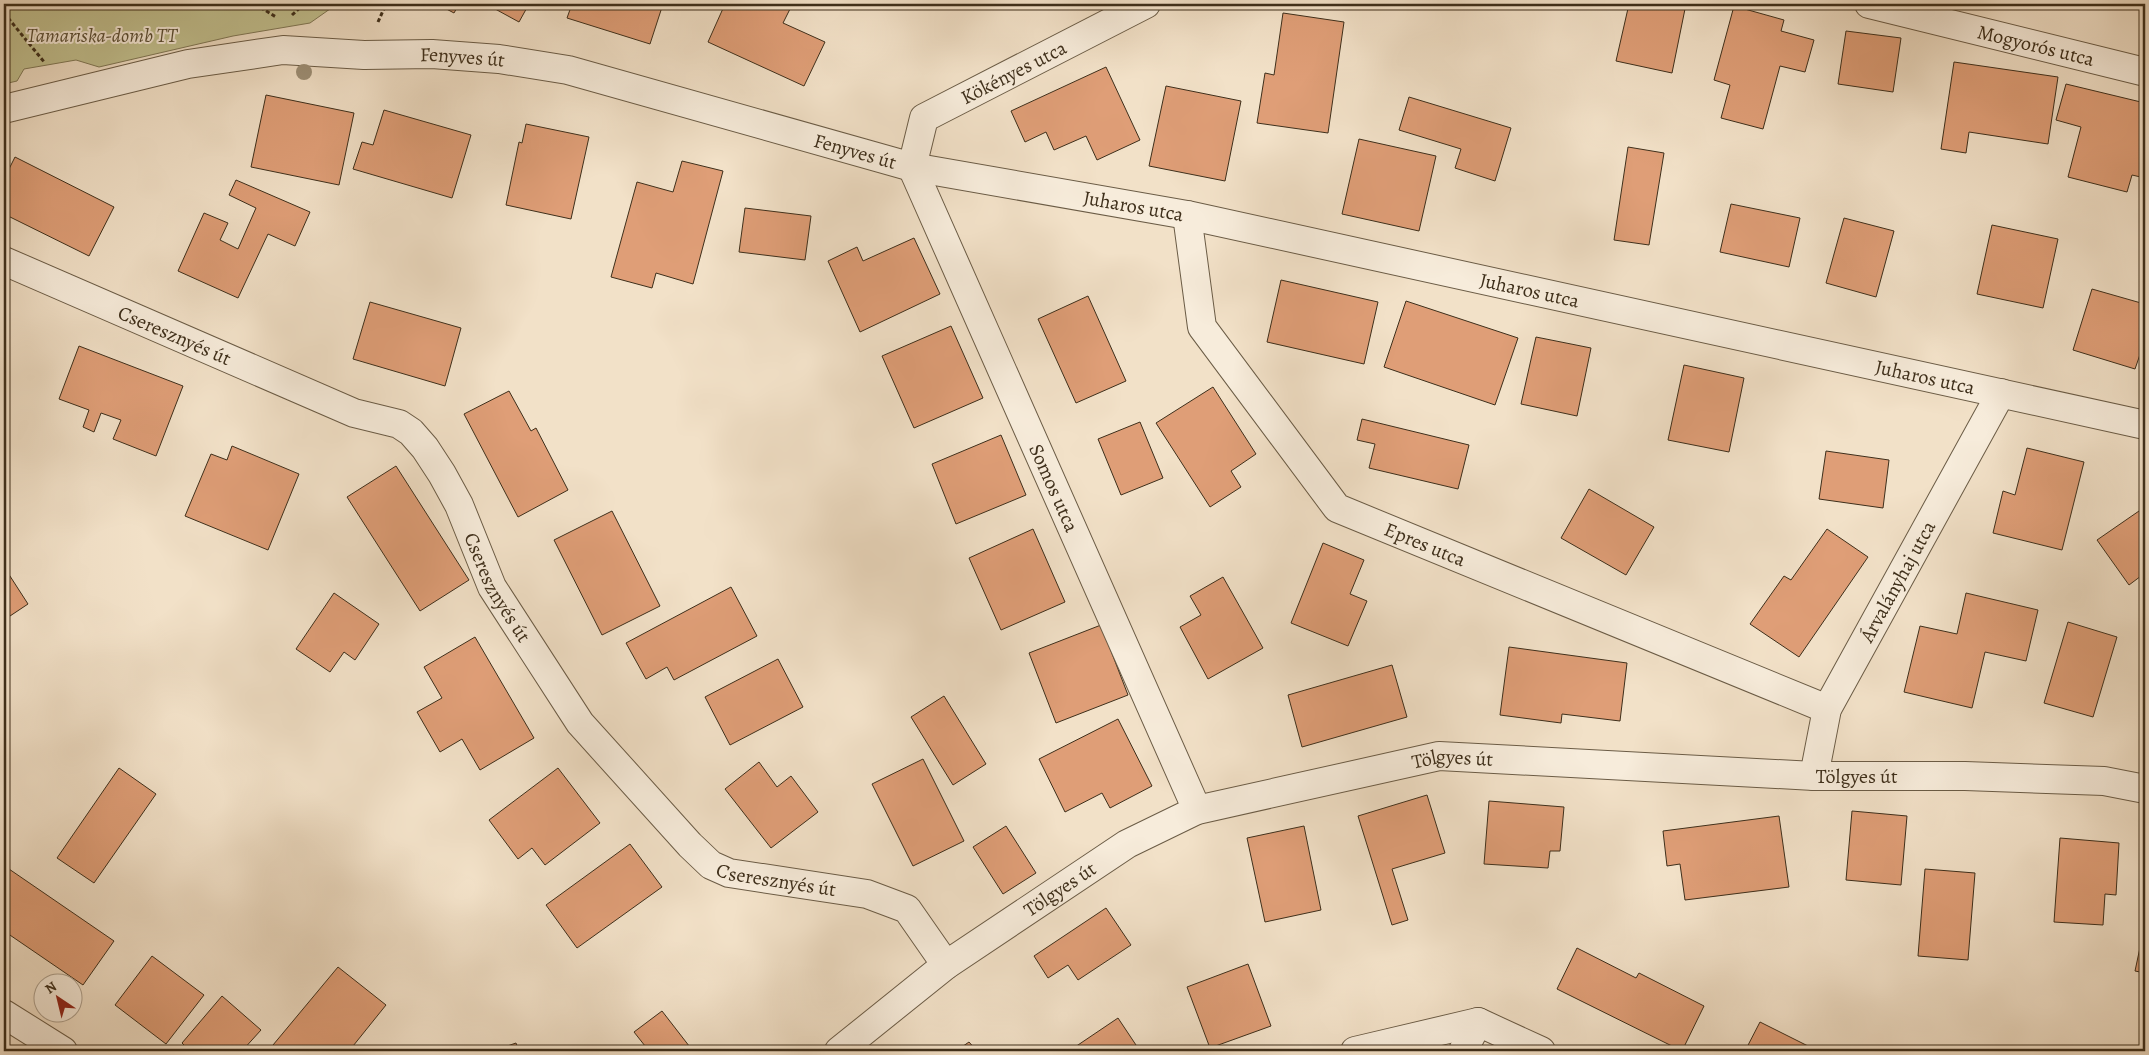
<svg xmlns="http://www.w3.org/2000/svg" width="2149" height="1055" font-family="Alegreya,serif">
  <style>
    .green { fill: #c2c190; stroke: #807856 }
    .building { fill: #df9e77; stroke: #3e2f1b }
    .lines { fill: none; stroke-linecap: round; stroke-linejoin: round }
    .street-casing { stroke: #6b5c46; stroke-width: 30 }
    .path { stroke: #3e2f1b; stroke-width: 3; stroke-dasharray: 4 2.5; stroke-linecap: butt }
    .street { stroke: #f7ecdb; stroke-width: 28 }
    .tree { fill: #9d8f76 }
    .labels { text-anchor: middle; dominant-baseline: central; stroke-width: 4; stroke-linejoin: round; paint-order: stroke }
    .park-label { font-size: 20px; font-style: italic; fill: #584c32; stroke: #f7ecdb }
    .street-label { font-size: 20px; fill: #3e2f1b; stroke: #f7ecdb }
  </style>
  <rect width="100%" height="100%" fill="#f2e1c8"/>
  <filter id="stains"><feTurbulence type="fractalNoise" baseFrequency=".004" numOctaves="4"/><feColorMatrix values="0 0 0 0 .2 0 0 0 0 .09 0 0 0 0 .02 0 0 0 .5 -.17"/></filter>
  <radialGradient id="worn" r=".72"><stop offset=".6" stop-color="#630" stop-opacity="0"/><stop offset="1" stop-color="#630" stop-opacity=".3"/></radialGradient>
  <!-- green -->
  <polygon class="green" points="4,4 337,4 310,23 233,36 99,67 76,60 24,69 17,81 4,84"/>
  <!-- building -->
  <g class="building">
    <polygon points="437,4 459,4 454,13"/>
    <polygon points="486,4 529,4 519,22"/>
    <polygon points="572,4 663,4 650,44 567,18"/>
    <polygon points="725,4 780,4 790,9 783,23 825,42 804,86 708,42"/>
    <polygon points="1629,4 1686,4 1672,73 1616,61"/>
    <polygon points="1734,6 1784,20 1781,31 1814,40 1805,72 1780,66 1763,129 1721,118 1730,85 1714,80"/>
    <polygon points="1283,13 1344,22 1328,133 1257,123 1265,73 1274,75"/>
    <polygon points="1846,31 1901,38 1893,92 1838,84"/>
    <polygon points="1954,62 2058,77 2048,144 1969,132 1966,153 1941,149"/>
    <polygon points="1106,67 1140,140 1097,160 1086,136 1054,150 1046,132 1025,142 1011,111"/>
    <polygon points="2066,84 2145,103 2145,178 2132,175 2127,192 2068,177 2081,127 2056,120"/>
    <polygon points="1166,86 1241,101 1225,181 1149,166"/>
    <polygon points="266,95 354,113 339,185 251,167"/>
    <polygon points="1409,97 1511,128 1495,181 1455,168 1461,149 1399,130"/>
    <polygon points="384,110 471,135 452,198 353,169 362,142 373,145"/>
    <polygon points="526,124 589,137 571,219 506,205 519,142 522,143"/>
    <polygon points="1359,139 1436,156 1419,231 1342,214"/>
    <polygon points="1628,147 1664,153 1649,245 1614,240"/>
    <polygon points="15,157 114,207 89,256 4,214 4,179"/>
    <polygon points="682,161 723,171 693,284 656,273 652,288 611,277 637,182 673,192"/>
    <polygon points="236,180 310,212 295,246 268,234 238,298 178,271 204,213 228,223 220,240 238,249 256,208 229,195"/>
    <polygon points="1731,204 1800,218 1789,267 1720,252"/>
    <polygon points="745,208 811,216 805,260 739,252"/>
    <polygon points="1844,218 1894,231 1876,297 1826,283"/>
    <polygon points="1992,225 2058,239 2043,308 1977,294"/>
    <polygon points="914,238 940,294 860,332 828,261 857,247 863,261"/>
    <polygon points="1281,280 1378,302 1364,364 1267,342"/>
    <polygon points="2145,288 2145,340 2135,369 2073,350 2092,289 2141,303"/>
    <polygon points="1088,296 1126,381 1076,403 1038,319"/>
    <polygon points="1406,301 1518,338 1495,405 1384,367"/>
    <polygon points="370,302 461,328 445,386 353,359"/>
    <polygon points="951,326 983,398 914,428 882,356"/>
    <polygon points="1536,337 1591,348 1577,416 1521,404"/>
    <polygon points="79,346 183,386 156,456 113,439 121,420 101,413 94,432 83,427 89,410 59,399"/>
    <polygon points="1684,365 1744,378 1729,452 1668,440"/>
    <polygon points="1213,387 1256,454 1231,471 1241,487 1210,507 1156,423"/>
    <polygon points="509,391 531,431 536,428 568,490 518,517 464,414"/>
    <polygon points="1362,419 1469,445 1458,489 1369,468 1375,444 1357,440"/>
    <polygon points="1140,422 1163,478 1121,495 1098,439"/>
    <polygon points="1001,435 1026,495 956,524 932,464"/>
    <polygon points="232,446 299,474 268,550 185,516 211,454 227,460"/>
    <polygon points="2027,448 2084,462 2062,550 1993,533 2003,491 2015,495"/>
    <polygon points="1826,451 1889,460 1883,508 1819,499"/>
    <polygon points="396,466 469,580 420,611 347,497"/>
    <polygon points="1589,489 1654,527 1626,575 1561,538"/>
    <polygon points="612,511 660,606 602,635 554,540"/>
    <polygon points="2139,511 2145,520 2145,573 2129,585 2097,540"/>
    <polygon points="1033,529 1065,602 1001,630 969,558"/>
    <polygon points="1827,529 1868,557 1799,657 1750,624 1784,576 1791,580"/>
    <polygon points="1323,543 1364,560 1350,594 1367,601 1348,646 1291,623"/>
    <polygon points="8,573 28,604 4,620 4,575"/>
    <polygon points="1223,577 1263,648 1208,679 1180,627 1201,615 1190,596"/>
    <polygon points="731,587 757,636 674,680 667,667 646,679 626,643"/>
    <polygon points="334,593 379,624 355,660 344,652 330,672 296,649"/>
    <polygon points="1966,593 2038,610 2026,661 1985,652 1972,708 1904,692 1920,626 1957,634"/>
    <polygon points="2068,622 2117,637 2093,717 2044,703"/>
    <polygon points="1101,625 1128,695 1056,723 1029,653"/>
    <polygon points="475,637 534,738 480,770 462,739 440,752 417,712 442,698 424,667"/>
    <polygon points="1509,647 1627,663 1620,721 1562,714 1561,723 1500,715"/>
    <polygon points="778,659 803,707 730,745 705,697"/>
    <polygon points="1392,665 1407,717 1302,747 1288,695"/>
    <polygon points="944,696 986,764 953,785 911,717"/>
    <polygon points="1118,719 1152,786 1110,808 1102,793 1065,812 1039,759"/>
    <polygon points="923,759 964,841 913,866 872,784"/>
    <polygon points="759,762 777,787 791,776 818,812 771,848 725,789"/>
    <polygon points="119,768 156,794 94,883 57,858"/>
    <polygon points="558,768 600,823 545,865 532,848 518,859 489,820"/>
    <polygon points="1427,795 1445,853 1392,869 1408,920 1392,925 1358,816"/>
    <polygon points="1489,801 1564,807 1560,851 1550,851 1548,868 1484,864"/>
    <polygon points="1852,811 1907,816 1901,885 1846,880"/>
    <polygon points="1779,816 1789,887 1685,900 1680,864 1667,866 1663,831"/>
    <polygon points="1006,826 1036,873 1003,894 973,847"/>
    <polygon points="1304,826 1321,910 1265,922 1247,838"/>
    <polygon points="2060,838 2119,843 2116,895 2105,894 2103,925 2054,922"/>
    <polygon points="630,844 662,887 577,948 546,905"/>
    <polygon points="9,869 114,941 83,985 4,931 4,877"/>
    <polygon points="1925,869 1975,873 1968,960 1918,956"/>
    <polygon points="1106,908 1131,945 1078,980 1068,965 1048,978 1034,956"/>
    <polygon points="2145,924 2145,973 2135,971"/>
    <polygon points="1577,948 1636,978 1639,973 1704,1006 1682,1051 1557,989"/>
    <polygon points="152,956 204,995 166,1044 115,1005"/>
    <polygon points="1248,964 1271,1026 1210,1048 1187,987"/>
    <polygon points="338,967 386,1005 349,1051 268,1051"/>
    <polygon points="222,996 261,1030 242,1051 190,1051 182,1043"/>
    <polygon points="662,1011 693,1051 649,1051 634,1032"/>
    <polygon points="1118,1018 1140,1051 1078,1051 1075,1047"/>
    <polygon points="1760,1022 1818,1051 1745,1051"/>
    <polygon points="969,1042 977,1051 956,1051"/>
    <polygon points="516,1043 519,1051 493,1051"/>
  </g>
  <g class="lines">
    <defs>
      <g id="street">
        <path id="s1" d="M1869,4L2145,72"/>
        <path id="s2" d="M4,109L188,64L283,50L364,55L432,54L499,59L568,70L912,167L1187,215L2145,425"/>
        <path id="s3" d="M912,167L1197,810"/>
        <path id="s4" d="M912,167L924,118L1146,4"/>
        <path id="s5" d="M1187,215L1202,327L1337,508L1827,709"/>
        <path id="s6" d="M4,261L354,413L399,424L411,432L425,448L442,474L459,505L492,587L580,723L690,845L711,865L729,873L867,894L907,909L946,965"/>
        <path id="s7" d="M1814,776L1827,709L2001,393"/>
        <polyline points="4,1014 63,1051"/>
        <path id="s8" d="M839,1051L946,965L1127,844L1197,810L1439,756L1814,776H1965L2104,781L2145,789"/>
        <polyline points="1355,1051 1478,1022 1541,1051"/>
        <polyline points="1463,1051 1478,1022"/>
      </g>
    </defs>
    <!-- street casing -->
    <use href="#street" class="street-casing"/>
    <!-- path -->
    <g class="path">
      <polyline points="255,4 276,17"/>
      <polyline points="4,13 45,63"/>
      <polyline points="292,15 304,4"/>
      <polyline points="378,22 386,4"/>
    </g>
    <!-- street -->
    <use href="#street" class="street"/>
  </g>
  <!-- trees -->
  <circle class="tree" cx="304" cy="72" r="8"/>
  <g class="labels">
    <!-- park labels -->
    <g class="park-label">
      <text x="102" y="35">Tamariska-domb TT</text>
    </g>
    <!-- street labels -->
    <g class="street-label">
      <text stroke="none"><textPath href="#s1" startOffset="172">Mogyorós utca</textPath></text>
      <text stroke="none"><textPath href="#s2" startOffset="465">Fenyves út</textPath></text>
      <text stroke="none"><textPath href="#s4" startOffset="151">Kökényes utca</textPath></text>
      <text stroke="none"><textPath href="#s2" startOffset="870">Fenyves út</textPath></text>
      <text stroke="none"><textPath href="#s2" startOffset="1154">Juharos utca</textPath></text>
      <text stroke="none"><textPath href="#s2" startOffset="1559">Juharos utca</textPath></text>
      <text stroke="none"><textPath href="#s6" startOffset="186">Cseresznyés út</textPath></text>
      <text stroke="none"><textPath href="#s2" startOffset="1964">Juharos utca</textPath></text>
      <text stroke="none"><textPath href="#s3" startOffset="351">Somos utca</textPath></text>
      <text stroke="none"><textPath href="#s5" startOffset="434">Epres utca</textPath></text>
      <text stroke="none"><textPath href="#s7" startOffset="214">Árvalányhaj utca</textPath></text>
      <text stroke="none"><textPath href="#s6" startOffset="621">Cseresznyés út</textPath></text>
      <text stroke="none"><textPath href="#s8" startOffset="694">Tölgyes út</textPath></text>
      <text stroke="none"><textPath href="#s8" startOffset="1099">Tölgyes út</textPath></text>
      <text stroke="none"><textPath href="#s6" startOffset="1041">Cseresznyés út</textPath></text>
      <text stroke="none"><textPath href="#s8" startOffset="274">Tölgyes út</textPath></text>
    </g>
  </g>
  <!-- margin -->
  <rect width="2149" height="1055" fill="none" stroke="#f2e1c8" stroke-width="20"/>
  <rect x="5" y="5" width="2139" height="1045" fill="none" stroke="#3e2f1b" stroke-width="2.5"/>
  <rect x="10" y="10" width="2129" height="1035" fill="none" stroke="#3e2f1b"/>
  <!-- north arrow -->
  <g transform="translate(58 998) rotate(325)"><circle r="24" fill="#f7ecdb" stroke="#ada08e"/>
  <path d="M0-4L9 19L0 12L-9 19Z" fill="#8f2418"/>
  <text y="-8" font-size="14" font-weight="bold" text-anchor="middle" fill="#3e2f1b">N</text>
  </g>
  <rect width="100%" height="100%" filter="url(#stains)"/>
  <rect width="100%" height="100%" fill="url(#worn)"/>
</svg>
